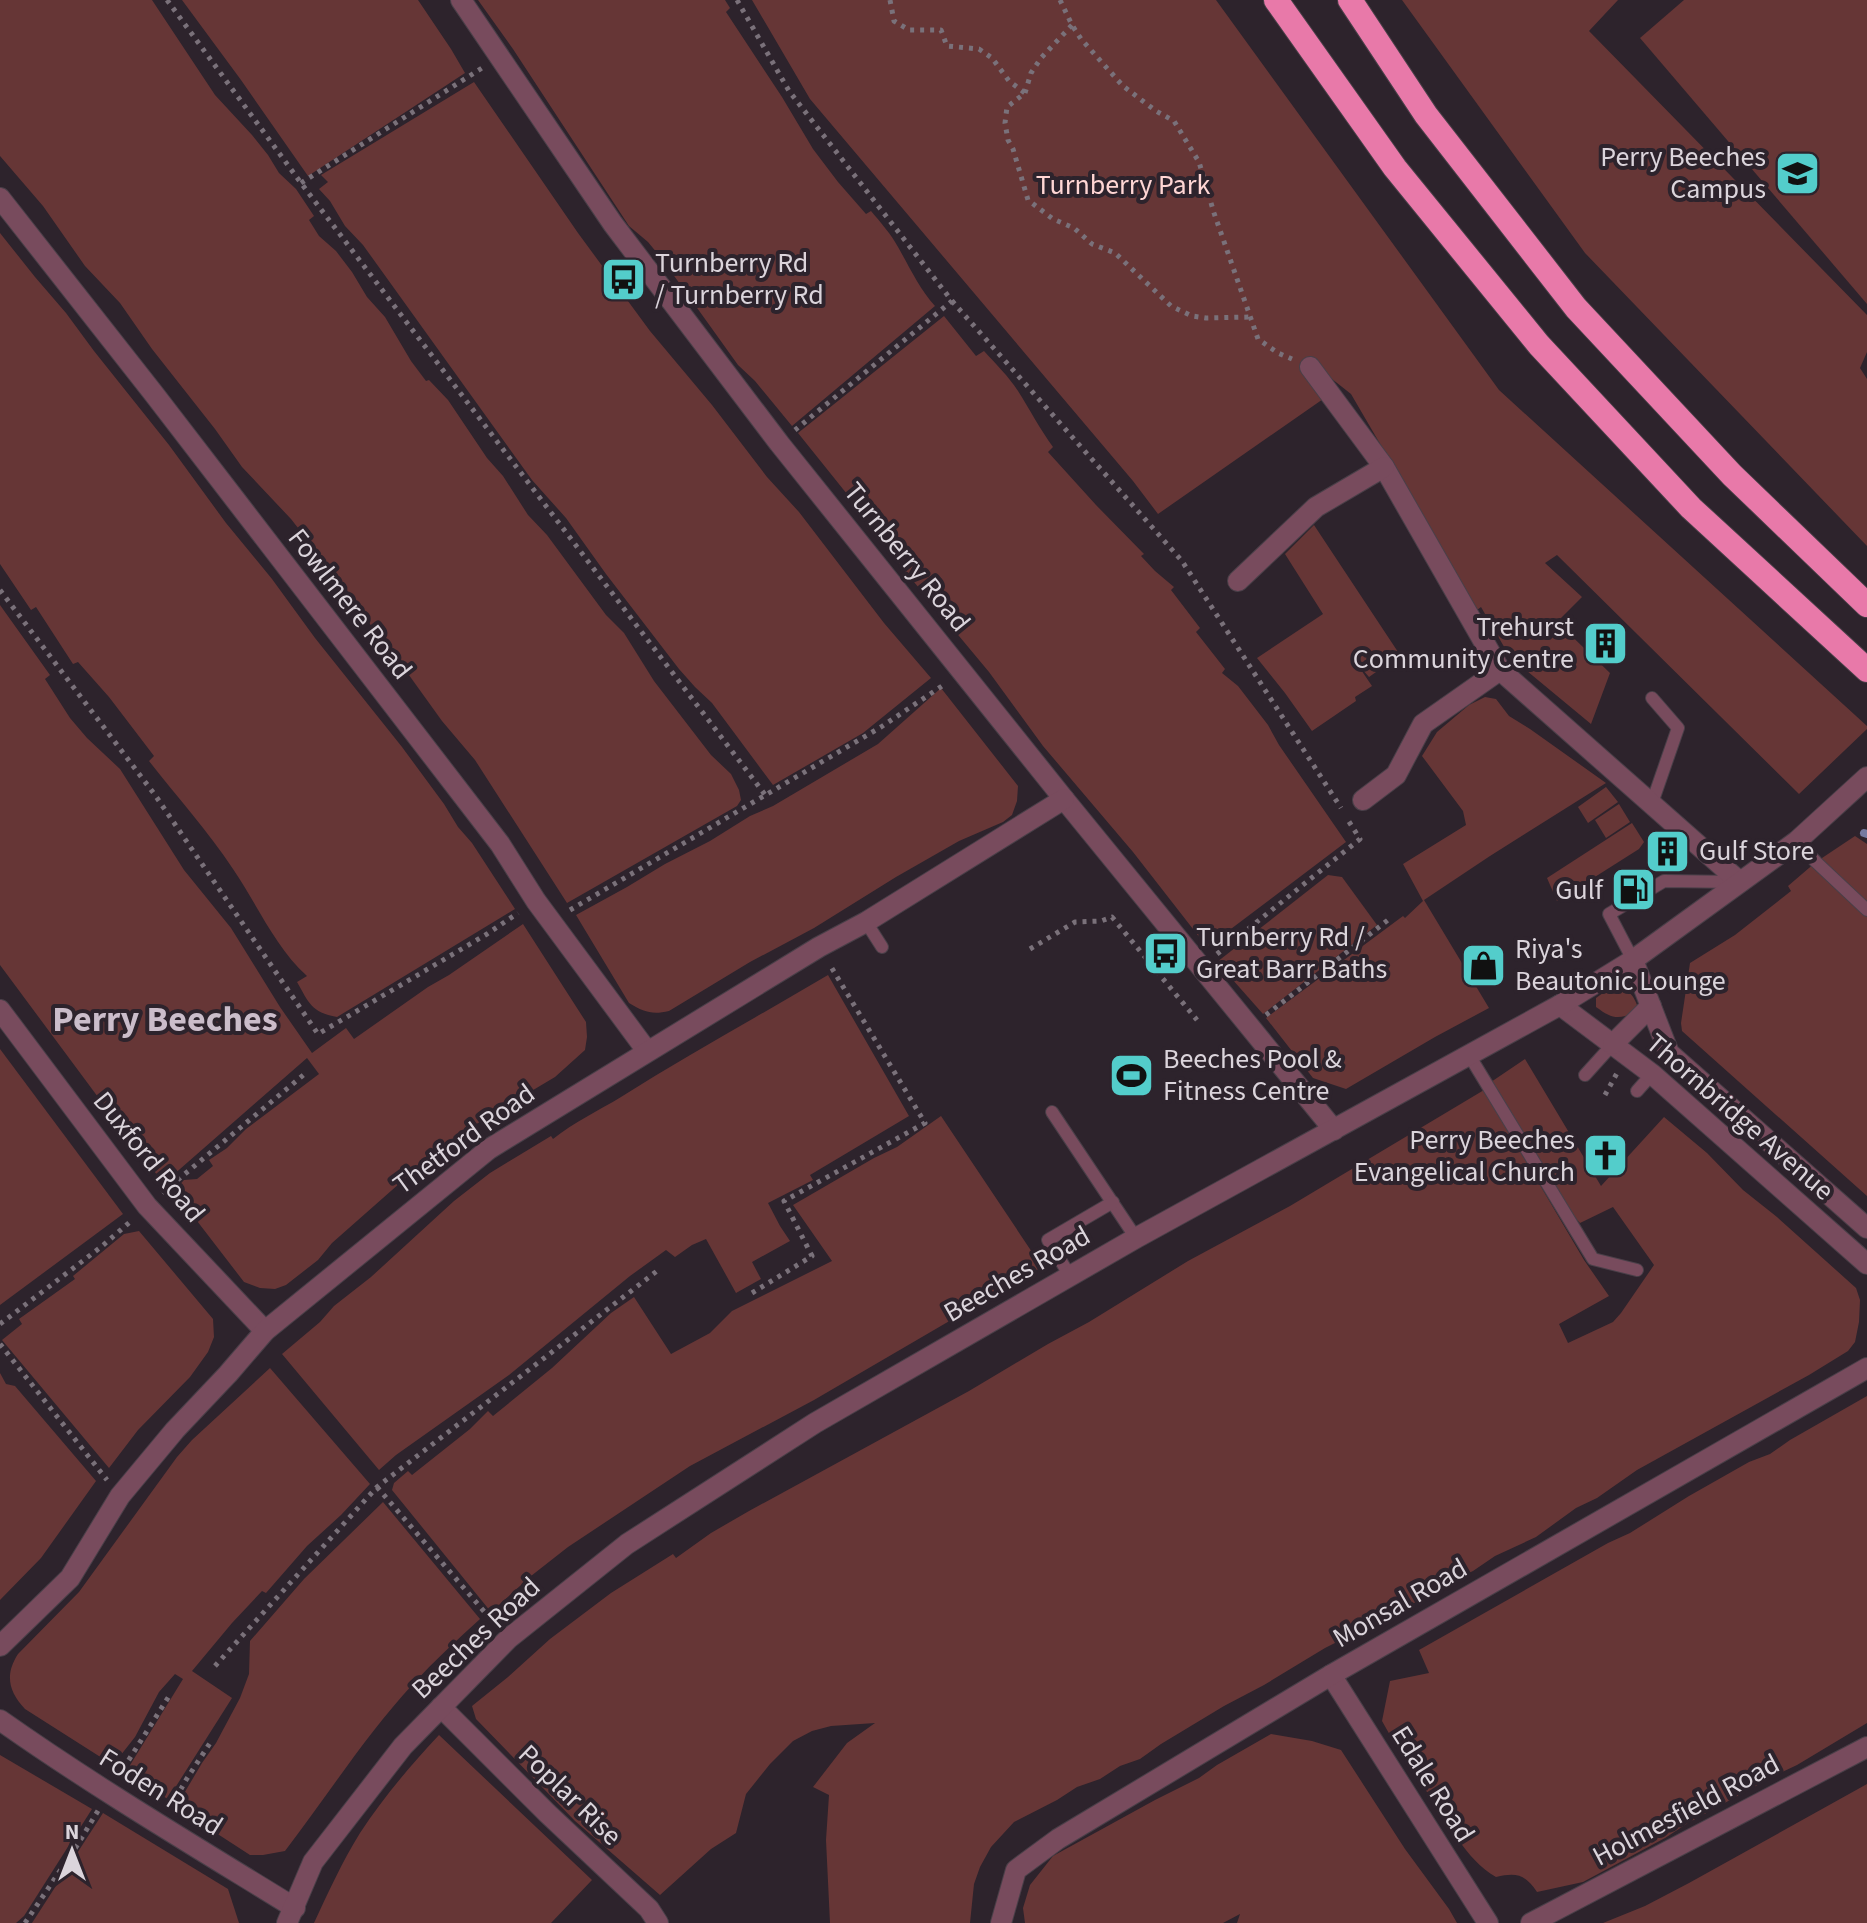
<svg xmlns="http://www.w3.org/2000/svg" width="1867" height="1923" font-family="'Source Sans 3',sans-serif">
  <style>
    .green { fill: #663636 }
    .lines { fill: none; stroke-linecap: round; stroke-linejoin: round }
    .stream { stroke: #757aa1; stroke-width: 8 }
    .service-casing { stroke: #493f48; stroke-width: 14 }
    .minor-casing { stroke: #493f48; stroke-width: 22 }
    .motorway-casing { stroke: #493f48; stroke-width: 26 }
    .path { stroke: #7a717a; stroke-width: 5; stroke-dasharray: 4 6; stroke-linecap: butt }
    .service { stroke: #784b5d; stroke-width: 12 }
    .minor { stroke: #784b5d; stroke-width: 20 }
    .motorway { stroke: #e879a9; stroke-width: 24 }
    .labels { text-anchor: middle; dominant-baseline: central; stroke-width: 8; stroke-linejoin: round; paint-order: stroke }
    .poi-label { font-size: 28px; fill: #dbd4db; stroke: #2d232c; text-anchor: start }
    .park-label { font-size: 28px; fill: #ffd6d4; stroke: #2d232c }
    .street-label { font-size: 28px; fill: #dbd4db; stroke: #2d232c }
    .district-label { font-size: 36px; font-weight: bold; fill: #cbbdca; stroke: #2d232c }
  </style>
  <rect width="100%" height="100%" fill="#2d232c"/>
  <!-- green -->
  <g class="green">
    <polygon points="0,0 152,0 215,95 252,135 268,155 279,173 296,189 314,216 309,220 319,236 336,251 352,272 367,297 385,317 411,361 426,381 429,380 448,400 487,458 503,476 528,515 547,535 606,615 624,633 654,681 711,755 731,774 739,790 741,800 737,806 567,903 475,760 442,721 396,657 380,639 352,597 291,519 242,467 215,429 152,349 120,303 85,266 43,206 0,156"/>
    <polygon points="182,0 418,0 451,49 465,73 308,176 241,80"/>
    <path d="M478,0H725L730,8L726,12L782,97L813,149L838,182L866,214L871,211C881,223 891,234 898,247C910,268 919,288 935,306L792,426L755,381L738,365L662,259L648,242L629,226L513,49Z"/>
    <polygon points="752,0 1216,0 1499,390 1867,726 1867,729 1799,794 1557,555 1545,563 1582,597 1557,622 1610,673 1591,724 1510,657 1481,607 1477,610 1351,394 1313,364 1326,397 1158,514 1133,481 810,99"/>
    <polygon points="1402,0 1618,0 1589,31 1867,315 1867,352 1860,368 1867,379 1867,546 1585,253"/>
    <polygon points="1684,0 1867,0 1867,304 1640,38"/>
    <polygon points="474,82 578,233 650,331 712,405 767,477 799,512 884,623 931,678 863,733 773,785 712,703 695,687 679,669 606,574 566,518 532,480 363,245 345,226 330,201 319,189 328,182 321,175"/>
    <path d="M0,233L35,277L66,313L94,351L169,445L226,523L272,579L315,638L402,747L444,804L458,827L472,843L515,909L337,1017C311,1012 309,1003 297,982L307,976C275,947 257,904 233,869C208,831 177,797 149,761L154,756L109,697L78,662L73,664L36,607L31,610L0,564Z"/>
    <path d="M944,316L976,356L984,351C996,364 1009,377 1018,391C1030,410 1040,429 1053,447L1048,452L1096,505L1144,554L1141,556L1155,571L1174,587L1171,590L1200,628L1196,632L1225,669L1222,673L1238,686L1268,725L1279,745L1346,842L1207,947L1133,852L1043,746L989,672L899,564L855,504L798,433Z"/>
    <polygon points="1314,525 1400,655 1369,677 1355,661 1372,686 1355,697 1356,701 1312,731 1285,693 1257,658 1323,614 1285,554"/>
    <polygon points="0,605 50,675 45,679 70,718 87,738 120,769 184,870 231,928 280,1007 312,1053 346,1028 354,1039 428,987 449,975 523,924 586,1022 587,1037 585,1050 555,1077 473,1126 438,1154 417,1168 332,1243 318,1260 286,1285 275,1289 260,1288 244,1282 174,1191 184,1180 197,1179 213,1166 209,1160 227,1148 246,1129 319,1074 307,1058 164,1183 128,1140 115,1120 0,965"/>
    <path d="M941,688L1018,786L1017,801L1012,815L1003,822L959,841L896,877L814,928L750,962L669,1011C652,1015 644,1012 629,1003L576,915L627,887L665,864L710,841L750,816L773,806L878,744Z"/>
    <polygon points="1485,697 1496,699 1509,716 1530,729 1606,783 1490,856 1424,900 1489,1008 1435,1037 1346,1089 1313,1078 1266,1018 1403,916 1405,918 1423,901 1403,864 1466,825 1463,811 1422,756 1437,732 1469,705"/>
    <polygon points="1606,787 1618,802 1588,823 1578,807"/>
    <polygon points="1619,804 1630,822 1606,838 1595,820"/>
    <polygon points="1632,823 1644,842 1639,849 1557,901 1547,878"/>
    <polygon points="1855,836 1867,844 1867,1196 1682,1031 1681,1023 1690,963 1735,935 1791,891 1788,886 1816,862"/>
    <polygon points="1328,875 1342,877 1377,925 1263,1014 1217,962"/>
    <path d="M828,975L909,1116L810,1175L813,1180L768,1203L780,1226L790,1241L752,1262L761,1279L736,1293L706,1239L692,1245L675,1257L666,1250L630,1276L509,1375L396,1455L379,1470L282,1354L320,1322L334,1306L371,1277L454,1201L490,1173L551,1136L553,1139C574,1122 598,1111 621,1097C689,1054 759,1016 828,975Z"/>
    <path d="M1610,988C1625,988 1631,990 1637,1005L1634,1013C1617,1020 1611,1018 1596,1007V998Z"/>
    <polygon points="0,1049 123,1214 0,1305"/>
    <polygon points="1525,1059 1601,1186 1664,1117 1707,1153 1743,1190 1777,1217 1856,1288 1860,1300 1859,1322 1855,1342 1848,1351 1809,1375 1637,1470 1597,1498 1576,1508 1536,1537 1495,1556 1473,1571 1452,1581 1432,1594 1325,1648 1264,1685 1224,1706 1161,1744 1140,1759 1120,1766 1100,1779 1077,1787 1057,1800 1014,1822 991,1847 980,1867 974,1884 970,1923 830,1923 826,1840 829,1795 813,1787 847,1743 875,1723 831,1726 812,1731 793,1741 770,1764 746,1794 736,1833 711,1849 660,1895 575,1821 476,1719 472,1706 508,1677 550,1639 611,1593 673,1554 676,1558 711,1533 749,1511 969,1391 1048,1344 1089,1322 1188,1261 1290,1206 1484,1090 1584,1260 1609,1296 1559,1324 1568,1343 1613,1322 1621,1313 1654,1265 1613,1207 1580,1223 1571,1213 1491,1082"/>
    <polygon points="941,1116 1042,1267 814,1400 690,1466 568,1547 531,1576 491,1612 392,1490 394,1483 408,1471 412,1475 470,1429 488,1411 493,1416 552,1368 611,1313 634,1297 671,1354 710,1333 732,1311 832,1261 793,1205 874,1158 897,1147"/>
    <polygon points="139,1231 213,1319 214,1337 208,1352 190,1377 138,1430 109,1468 2,1340 22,1324 19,1319 75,1279 73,1276 124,1234"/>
    <path d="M270,1368L370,1484L341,1515L307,1546L266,1593L262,1591L232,1623L192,1671L232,1698L168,1799L124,1775L183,1679L175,1674L159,1692L135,1737L113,1765L25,1709C8,1691 5,1674 18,1654L79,1592L177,1457L192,1440Z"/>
    <polygon points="0,1373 6,1384 15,1386 96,1481 41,1558 0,1600"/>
    <path d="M1867,1396V1723L1797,1765L1776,1775L1688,1823L1665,1838L1583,1882L1537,1892C1525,1874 1516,1872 1496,1877C1465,1859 1449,1823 1429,1795C1413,1771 1396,1747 1382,1721L1390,1681L1429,1673L1419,1650L1608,1543L1630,1533L1689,1496L1749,1462L1770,1454L1790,1440Z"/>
    <path d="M383,1502L480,1619C457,1640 434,1661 413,1684C365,1736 328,1795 285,1851L263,1855H250L176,1807L202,1763L216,1743L240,1698L249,1674L250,1641L304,1579Z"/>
    <polygon points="1271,1734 1312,1741 1341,1750 1405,1849 1449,1909 1457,1923 1237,1923 1240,1914 1223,1923 1025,1923 1023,1908 1030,1885 1053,1856 1155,1800 1199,1778 1217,1765"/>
    <path d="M439,1735L592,1880L551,1923H314C328,1893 342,1862 360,1833C383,1798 410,1766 439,1735Z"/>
    <polygon points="0,1755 92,1809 24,1916 16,1923 0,1923"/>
    <polygon points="1867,1784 1867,1923 1603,1923 1645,1906 1689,1883"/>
    <polygon points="103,1813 228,1889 239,1923 32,1923"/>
  </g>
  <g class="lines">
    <!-- stream -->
    <polyline class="stream" points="1864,833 1867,834"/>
    <defs>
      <g id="service">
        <polyline points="1652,803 1678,728 1652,698"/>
        <polyline points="1797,841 1816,862 1867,910"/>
        <polyline points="866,922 882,947"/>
        <polyline points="1633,960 1609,914 1664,881 1737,882"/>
        <polyline points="1469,1055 1593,1259 1637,1270"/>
        <polyline points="1585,1075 1613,1044"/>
        <polyline points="1637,1091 1652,1074"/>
        <polyline points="1052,1112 1136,1238"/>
        <polyline points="1070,1276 1048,1240 1113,1202"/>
      </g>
      <g id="minor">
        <polyline points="461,0 613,224 779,443 1064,799 1334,1130"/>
        <polyline points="0,198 154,394 500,844 536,901 647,1051"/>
        <polyline points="1310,367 1384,467 1500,670 1740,882"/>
        <polyline points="1238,581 1316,507 1384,467"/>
        <polyline points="1363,800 1396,775 1423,724 1500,670"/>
        <polyline points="1633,960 1669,1053 1867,1228"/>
        <polyline points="1560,1005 1652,1074 1867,1264"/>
        <polyline points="0,1010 147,1206 265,1331"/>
        <polyline points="1613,1044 1651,1006"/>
        <polyline points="0,1646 70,1578 120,1496 175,1430 228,1374 265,1331 489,1149 819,947 866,922 1064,799"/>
        <polyline points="1331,1675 1488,1923"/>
        <polyline points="441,1707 547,1813 649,1909 658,1923"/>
        <path d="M0,1720C95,1787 196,1847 295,1908"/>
        <polyline points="287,1923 313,1862 403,1746 508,1639 627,1544 815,1423 1136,1238 1560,1005 1633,960 1797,841 1867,777"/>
        <polyline points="1001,1923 1016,1870 1058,1839 1331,1675 1867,1368"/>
        <polyline points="1531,1923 1867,1747"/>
      </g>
      <g id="motorway">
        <polyline points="1276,0 1395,168 1539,345 1691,508 1867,670"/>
        <polyline points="1350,0 1426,115 1576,308 1732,475 1867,605"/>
      </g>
    </defs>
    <!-- service casing -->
    <use href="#service" class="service-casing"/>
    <!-- minor casing -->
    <use href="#minor" class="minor-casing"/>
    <!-- motorway casing -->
    <use href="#motorway" class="motorway-casing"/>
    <!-- path -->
    <g class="path">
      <polyline points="167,0 301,183 766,796"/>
      <polyline points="737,0 789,91 952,301 795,430"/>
      <polyline points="890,0 894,21 909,30 941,30 947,46 979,49 992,58 1009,81 1025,93 1007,107 1005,123 1008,140 1013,149 1028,200 1053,219 1074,228 1092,244 1115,253 1171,306 1192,316 1206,318 1250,317"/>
      <polyline points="1060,0 1072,25 1081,39 1123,86 1156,111 1174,121 1199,162 1214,213 1258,339 1278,353 1292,359"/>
      <polyline points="1025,93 1031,73 1041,58 1072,25"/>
      <polyline points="301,183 482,68"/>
      <polyline points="952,301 1182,561 1341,808"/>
      <polyline points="0,590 155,795 318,1034 487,934 518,913"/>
      <polyline points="570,910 881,727 945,684"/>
      <polyline points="1030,949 1075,922 1101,921 1112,917 1197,1020"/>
      <polyline points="1217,954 1360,839 1346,817"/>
      <polyline points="1266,1015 1388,920"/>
      <polyline points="1605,1095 1617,1073"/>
      <polyline points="162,1193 307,1072"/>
      <polyline points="752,1293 812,1256 784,1201 925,1123 830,965"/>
      <polyline points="0,1324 101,1247 131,1221"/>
      <polyline points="0,1344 107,1480"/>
      <polyline points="377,1487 494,1623"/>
      <polyline points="215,1666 377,1487 657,1271"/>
      <polyline points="118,1777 171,1693"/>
      <polyline points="171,1807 186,1780 212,1740"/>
      <polyline points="25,1923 78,1844 99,1809"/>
    </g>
    <!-- service -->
    <use href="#service" class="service"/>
    <!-- minor -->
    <use href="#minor" class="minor"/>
    <!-- motorway -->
    <use href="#motorway" class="motorway"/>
  </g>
  <!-- icons -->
  <defs>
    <symbol id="school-square" viewBox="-11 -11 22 22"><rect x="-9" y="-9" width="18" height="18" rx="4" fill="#53cdcb" stroke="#2d232c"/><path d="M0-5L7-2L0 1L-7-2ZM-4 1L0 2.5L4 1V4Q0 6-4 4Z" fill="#111"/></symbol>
    <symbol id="bus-square" viewBox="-11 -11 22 22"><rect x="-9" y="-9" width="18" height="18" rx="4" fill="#53cdcb" stroke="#2d232c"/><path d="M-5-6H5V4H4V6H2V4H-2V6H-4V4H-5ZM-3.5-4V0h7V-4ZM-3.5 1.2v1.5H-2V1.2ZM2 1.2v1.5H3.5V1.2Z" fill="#111"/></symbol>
    <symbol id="building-square" viewBox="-11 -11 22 22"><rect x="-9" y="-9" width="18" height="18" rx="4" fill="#53cdcb" stroke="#2d232c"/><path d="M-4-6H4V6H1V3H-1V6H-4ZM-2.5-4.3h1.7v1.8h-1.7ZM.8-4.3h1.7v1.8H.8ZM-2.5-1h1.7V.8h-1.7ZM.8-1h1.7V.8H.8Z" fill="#111"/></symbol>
    <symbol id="fuel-square" viewBox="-11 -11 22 22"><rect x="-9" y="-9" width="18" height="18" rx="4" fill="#53cdcb" stroke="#2d232c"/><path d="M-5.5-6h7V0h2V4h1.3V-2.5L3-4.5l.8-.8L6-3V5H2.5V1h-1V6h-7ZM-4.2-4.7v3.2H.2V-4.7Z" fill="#111"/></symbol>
    <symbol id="shop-square" viewBox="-11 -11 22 22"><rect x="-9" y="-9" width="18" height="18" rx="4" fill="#53cdcb" stroke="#2d232c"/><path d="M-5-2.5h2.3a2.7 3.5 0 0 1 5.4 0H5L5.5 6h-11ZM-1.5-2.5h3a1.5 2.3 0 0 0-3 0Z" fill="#111"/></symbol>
    <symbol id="stadium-square" viewBox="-11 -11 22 22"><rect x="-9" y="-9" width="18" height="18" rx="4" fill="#53cdcb" stroke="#2d232c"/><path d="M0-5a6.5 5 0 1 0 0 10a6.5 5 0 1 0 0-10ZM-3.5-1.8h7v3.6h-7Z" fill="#111"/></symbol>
    <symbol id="church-square" viewBox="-11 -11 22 22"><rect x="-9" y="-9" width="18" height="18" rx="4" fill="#53cdcb" stroke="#2d232c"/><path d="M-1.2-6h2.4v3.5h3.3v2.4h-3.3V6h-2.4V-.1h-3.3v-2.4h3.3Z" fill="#111"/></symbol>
  </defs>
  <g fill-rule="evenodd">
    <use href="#school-square" x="1772" y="148" width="51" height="51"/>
    <use href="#bus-square" x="598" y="254" width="51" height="51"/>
    <use href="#building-square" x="1580" y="618" width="51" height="51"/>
    <use href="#building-square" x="1642" y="826" width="51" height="51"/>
    <use href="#fuel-square" x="1608" y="864" width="51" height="51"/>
    <use href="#bus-square" x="1140" y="928" width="51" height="51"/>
    <use href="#shop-square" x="1458" y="940" width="51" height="51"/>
    <use href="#stadium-square" x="1106" y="1050" width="51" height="51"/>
    <use href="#church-square" x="1580" y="1130" width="51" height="51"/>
  </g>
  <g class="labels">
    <!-- poi labels -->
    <g class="poi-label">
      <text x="1766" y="157" text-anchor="end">Perry Beeches<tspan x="1766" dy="32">Campus</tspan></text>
      <text x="655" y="263">Turnberry Rd<tspan x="655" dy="32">/ Turnberry Rd</tspan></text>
      <text x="1574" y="627" text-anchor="end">Trehurst<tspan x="1574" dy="32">Community Centre</tspan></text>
      <text x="1699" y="851">Gulf Store</text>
      <text x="1603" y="890" text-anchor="end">Gulf</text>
      <text x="1196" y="937">Turnberry Rd /<tspan x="1196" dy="32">Great Barr Baths</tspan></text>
      <text x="1515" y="949">Riya's<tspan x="1515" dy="32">Beautonic Lounge</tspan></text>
      <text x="1163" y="1059">Beeches Pool &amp;<tspan x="1163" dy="32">Fitness Centre</tspan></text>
      <text x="1575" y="1140" text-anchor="end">Perry Beeches<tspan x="1575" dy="32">Evangelical Church</tspan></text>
    </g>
    <!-- park labels -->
    <g class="park-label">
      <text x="1123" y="185">Turnberry Park</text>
    </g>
    <!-- street labels -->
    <g class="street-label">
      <text transform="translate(907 557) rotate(51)">Turnberry Road</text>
      <text transform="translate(350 604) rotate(52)">Fowlmere Road</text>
      <text transform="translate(1740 1117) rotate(41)">Thornbridge Avenue</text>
      <text transform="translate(464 1139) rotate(-36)">Thetford Road</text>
      <text transform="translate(149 1157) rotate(51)">Duxford Road</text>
      <text transform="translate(1017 1274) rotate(-30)">Beeches Road</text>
      <text transform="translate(1400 1603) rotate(-30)">Monsal Road</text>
      <text transform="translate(476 1638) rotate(-43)">Beeches Road</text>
      <text transform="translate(1433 1784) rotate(58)">Edale Road</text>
      <text transform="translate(161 1792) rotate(32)">Foden Road</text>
      <text transform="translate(570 1795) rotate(44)">Poplar Rise</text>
      <text transform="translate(1686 1810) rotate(-28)">Holmesfield Road</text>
    </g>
    <!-- district labels -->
    <g class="district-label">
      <text x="165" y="1019">Perry Beeches</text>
    </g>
  </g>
  <!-- north arrow -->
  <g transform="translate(72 1851)" stroke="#2d232c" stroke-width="6" paint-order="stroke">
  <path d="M0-6L14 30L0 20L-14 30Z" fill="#dbd4db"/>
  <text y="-12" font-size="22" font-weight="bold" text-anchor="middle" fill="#dbd4db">N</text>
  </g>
</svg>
